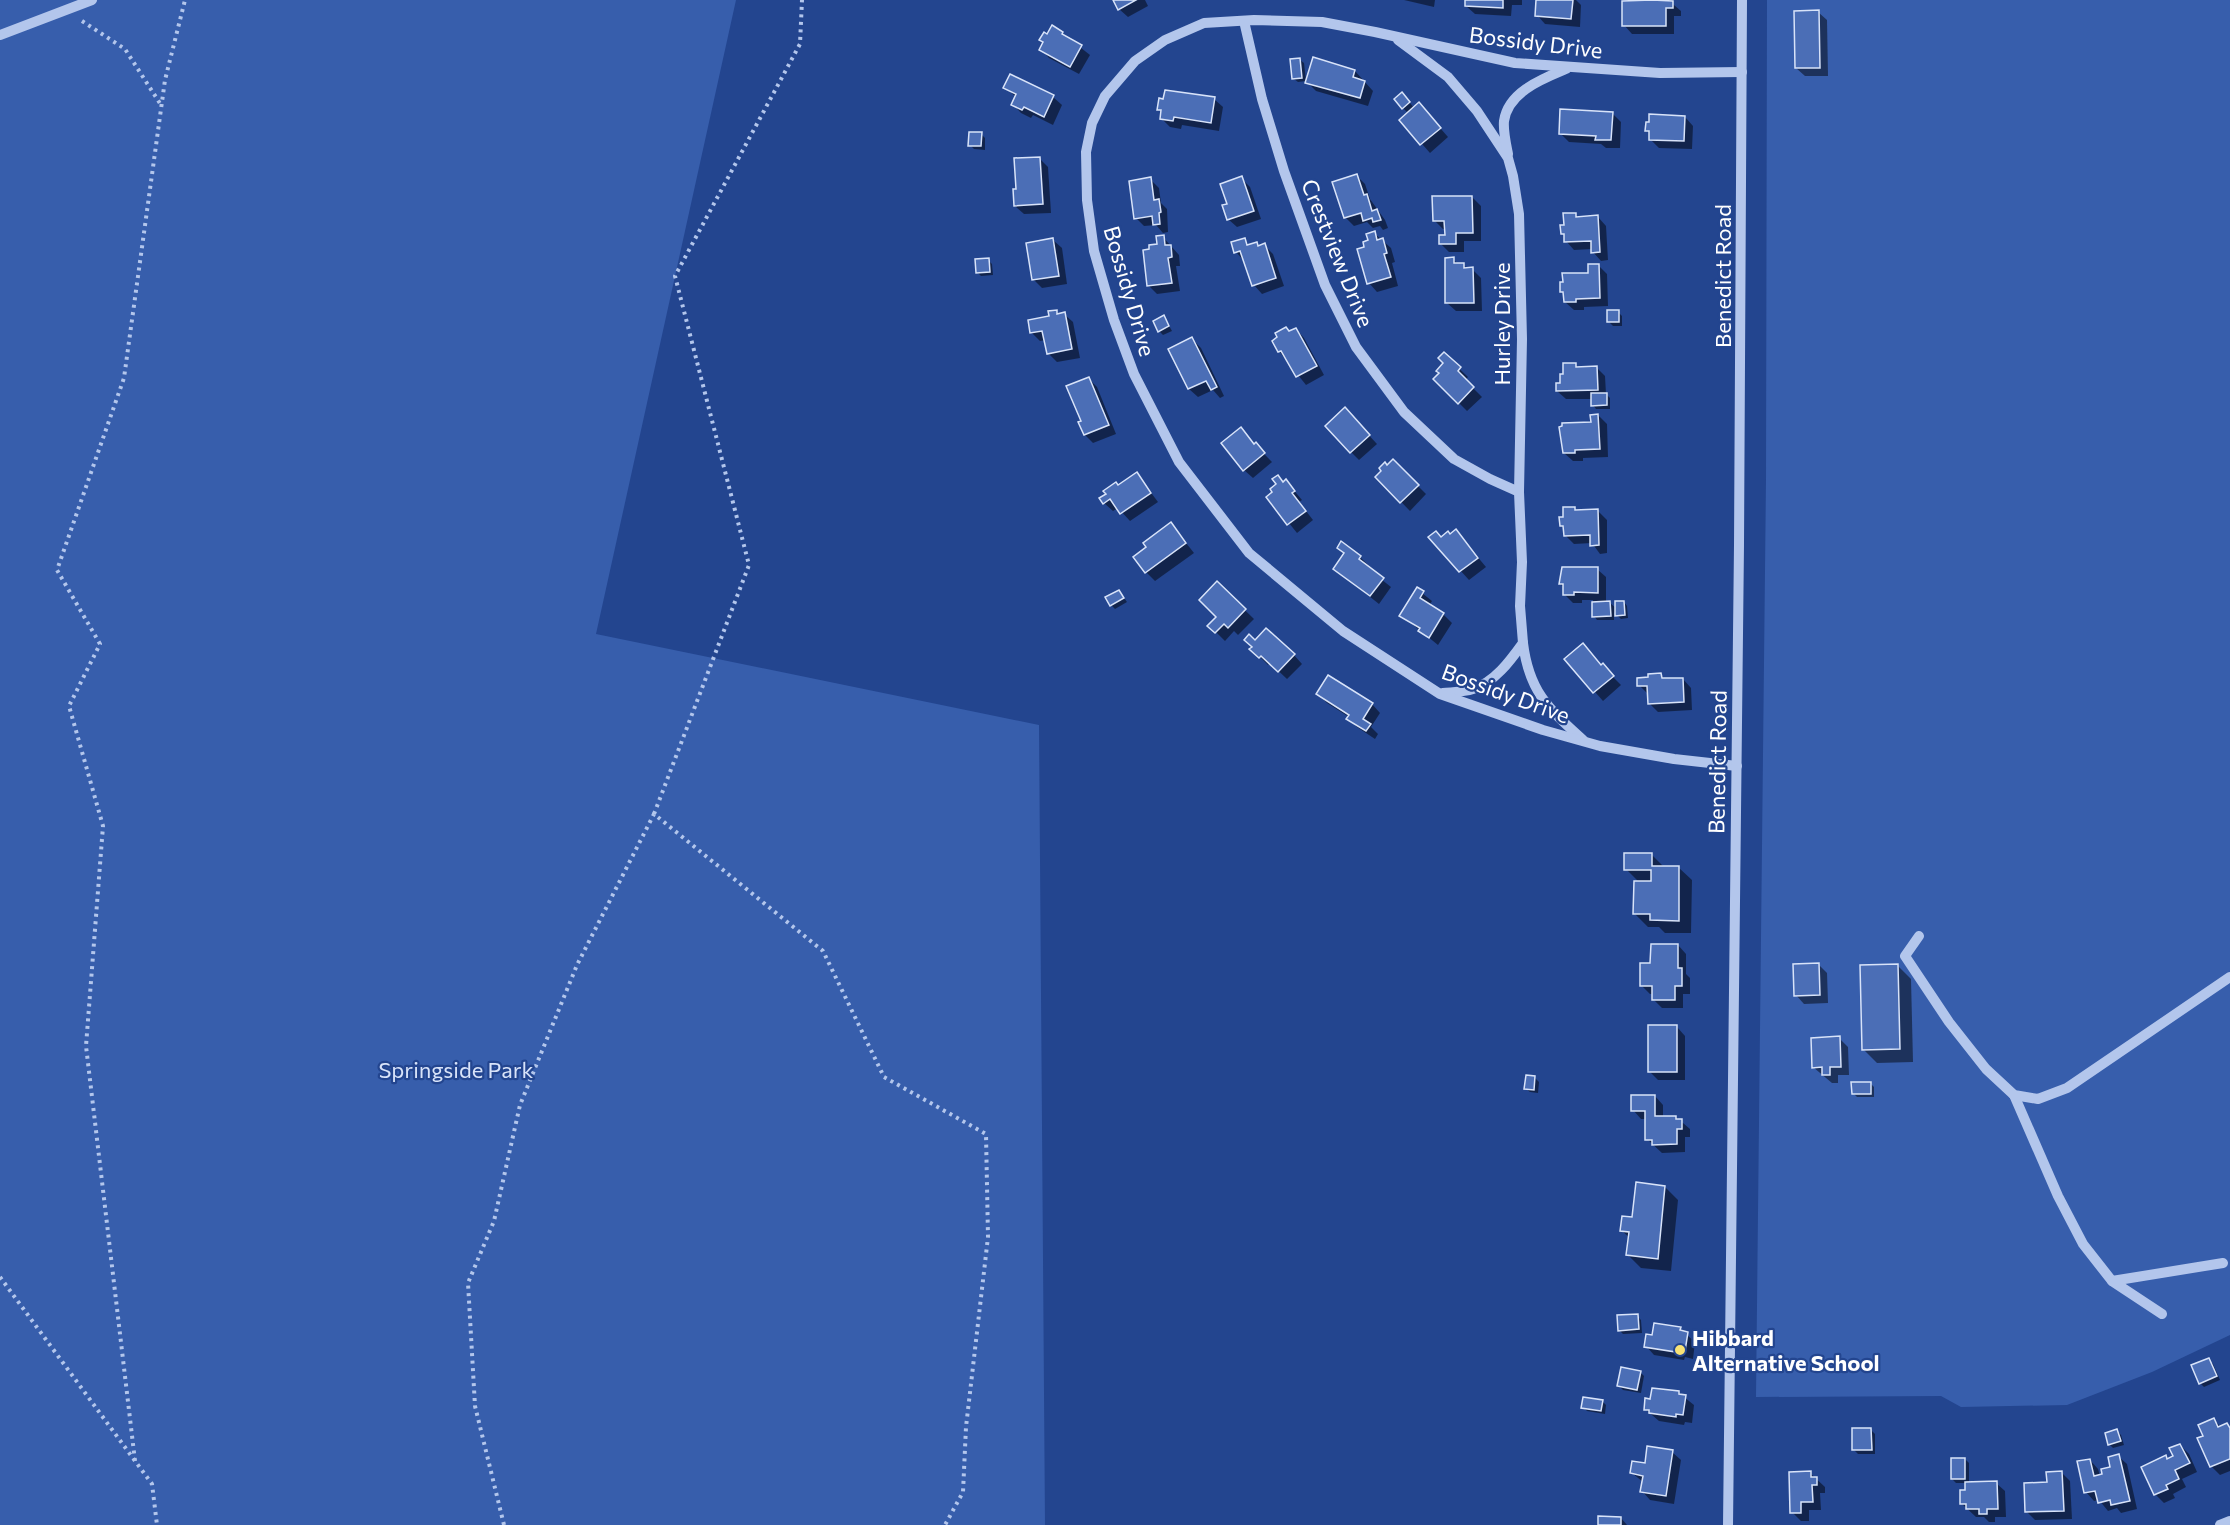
<svg xmlns="http://www.w3.org/2000/svg" width="2230" height="1525" font-family="Commissioner,sans-serif">
  <style>
    .green { fill: #375eac }
    .shadow { fill: #0007 }
    .building { fill: #4b6eb6; stroke: #d8e3f9; stroke-width: 1.5 }
    .lines { fill: none; stroke-linecap: round; stroke-linejoin: round }
    .path { stroke: #b3c6ec; stroke-width: 4; stroke-dasharray: 3 4.5; stroke-linecap: butt }
    .minor { stroke: #b3c6ec; stroke-width: 10 }
    .poi-dot { fill: #f7e276; stroke: #23458f; stroke-width: 2 }
    .labels { text-anchor: middle; dominant-baseline: central; stroke-width: 4.5; stroke-linejoin: round; paint-order: stroke }
    .street-label { font-size: 22px; fill: #fff; stroke: #23458f }
    .park-label { font-size: 22px; fill: #d8e3f9; stroke: #23458f }
    .poi-label { font-size: 22px; font-weight: bold; fill: #fff; stroke: #23458f; text-anchor: start }
  </style>
  <rect width="100%" height="100%" fill="#23458f"/>
  <!-- green -->
  <g class="green">
    <polygon points="0,0 736,0 596,634 1039,725 1045,1525 0,1525"/>
    <polygon points="1767,0 2230,0 2230,1335 2152,1372 2067,1405 1961,1407 1941,1396 1756,1397 1766,479"/>
  </g>
  <!-- shadow -->
  <g class="shadow">
    <polygon points="1115,0 1145,0 1148,6 1128,17 1119,9"/>
    <polygon points="1404,0 1435,0 1434,7"/>
    <polygon points="1466,0 1522,0 1522,5 1512,5 1511,16 1475,14 1466,6"/>
    <polygon points="1538,0 1576,0 1581,5 1580,27 1545,24 1537,15"/>
    <polygon points="1653,0 1668,0 1681,11 1681,16 1674,16 1674,34 1632,34 1624,25 1653,2"/>
    <polygon points="1818,12 1827,20 1828,76 1805,76 1796,68"/>
    <polygon points="1062,33 1090,55 1079,74 1049,58 1041,49"/>
    <polygon points="1300,60 1304,63 1306,81 1298,82 1294,79"/>
    <polygon points="1355,71 1373,91 1368,106 1316,91 1307,82"/>
    <polygon points="1011,76 1053,97 1062,105 1053,125 1033,115 1031,118 1021,113 1013,104 1016,97 1005,87"/>
    <polygon points="1406,98 1414,108 1427,113 1448,137 1430,153 1401,120 1408,113 1403,108"/>
    <polygon points="1214,99 1223,107 1219,131 1182,125 1181,129 1170,127 1161,118 1162,113 1159,109"/>
    <polygon points="1612,113 1621,122 1620,148 1606,148 1601,144 1569,142 1560,133"/>
    <polygon points="1685,117 1693,126 1692,149 1659,148 1650,139 1650,134 1647,130"/>
    <polygon points="981,134 985,138 985,150 974,149 970,145"/>
    <polygon points="1040,159 1048,167 1051,213 1024,214 1015,206 1017,190"/>
    <polygon points="1357,176 1365,184 1370,199 1385,220 1388,228 1383,230 1380,226 1373,228 1367,222 1354,226 1345,217"/>
    <polygon points="1241,178 1250,187 1261,219 1237,227 1228,219 1229,205"/>
    <polygon points="1150,179 1159,188 1161,203 1167,209 1168,232 1163,233 1156,225 1144,226 1136,218"/>
    <polygon points="1472,197 1481,206 1481,241 1464,241 1464,252 1449,252 1440,243 1446,237 1446,229 1443,229 1434,220"/>
    <polygon points="1575,214 1579,218 1598,217 1606,226 1608,260 1601,261 1593,252 1592,249 1574,250 1566,241 1566,237 1562,233"/>
    <polygon points="1374,233 1391,248 1395,262 1392,263 1398,286 1377,292 1369,283 1370,241"/>
    <polygon points="1163,237 1179,255 1180,266 1176,266 1180,291 1157,294 1149,286 1159,246"/>
    <polygon points="1053,240 1062,248 1067,284 1042,288 1033,279"/>
    <polygon points="1244,240 1250,246 1256,244 1259,247 1264,245 1273,254 1284,286 1262,294 1254,285 1244,261 1236,252"/>
    <polygon points="1453,259 1458,264 1472,269 1481,278 1482,311 1456,311 1447,303"/>
    <polygon points="988,260 992,264 993,275 981,276 977,272"/>
    <polygon points="1598,265 1607,274 1608,306 1584,307 1584,310 1574,310 1565,302 1565,295 1562,291 1590,274"/>
    <polygon points="1056,311 1060,315 1064,314 1073,322 1080,358 1057,362 1048,353 1046,340 1040,341 1031,332"/>
    <polygon points="1618,312 1622,316 1622,326 1613,326 1609,322"/>
    <polygon points="1164,317 1172,331 1163,335 1159,331"/>
    <polygon points="1296,329 1304,338 1324,375 1306,385 1279,351 1279,338"/>
    <polygon points="1192,339 1201,348 1224,396 1220,398 1213,390 1198,397 1189,389 1170,350"/>
    <polygon points="1444,354 1468,377 1465,380 1482,397 1467,411 1435,379 1441,373 1445,363"/>
    <polygon points="1575,364 1579,368 1597,368 1605,376 1606,394 1610,398 1610,409 1596,409 1593,405 1592,399 1566,399 1557,391"/>
    <polygon points="1088,378 1097,387 1116,434 1093,443 1085,435"/>
    <polygon points="1598,415 1607,424 1608,457 1583,458 1583,461 1573,461 1564,453"/>
    <polygon points="1353,418 1377,444 1359,460 1351,452"/>
    <polygon points="1240,429 1272,462 1253,478 1244,470"/>
    <polygon points="1393,461 1426,494 1410,511 1377,477"/>
    <polygon points="1137,474 1158,502 1130,521 1118,508 1113,511 1104,503 1118,487"/>
    <polygon points="1286,481 1302,500 1299,502 1313,520 1297,533 1268,497"/>
    <polygon points="1574,509 1577,511 1598,511 1607,520 1607,553 1600,554 1592,543 1574,544 1565,535 1565,529 1561,526"/>
    <polygon points="1171,524 1194,553 1155,581 1146,572 1148,548"/>
    <polygon points="1456,531 1486,567 1469,580 1430,537 1441,539"/>
    <polygon points="1360,557 1369,566 1367,568 1391,587 1379,604 1335,569"/>
    <polygon points="1597,569 1606,577 1606,603 1610,603 1617,609 1624,602 1627,606 1628,618 1621,619 1614,612 1614,620 1597,620 1594,616 1593,600 1582,600 1582,603 1573,603 1565,595 1565,588 1560,584"/>
    <polygon points="1217,583 1254,619 1238,635 1234,631 1225,641 1210,626 1218,617"/>
    <polygon points="1417,589 1432,601 1429,606 1443,614 1452,623 1438,645 1401,615"/>
    <polygon points="1119,591 1127,602 1115,609 1111,605"/>
    <polygon points="1255,642 1294,655 1302,664 1287,679 1270,663 1268,665 1252,649"/>
    <polygon points="1566,659 1602,666 1621,685 1603,701"/>
    <polygon points="1661,675 1666,680 1683,679 1691,688 1692,710 1658,712 1649,703 1648,694 1639,685"/>
    <polygon points="1318,694 1372,704 1380,713 1371,727 1378,734 1375,739 1357,727 1348,719 1349,717 1327,703"/>
    <polygon points="1651,854 1664,867 1678,867 1692,880 1691,933 1665,933 1659,927 1648,927 1635,914 1639,882 1626,869"/>
    <polygon points="1678,945 1686,954 1686,974 1690,978 1690,994 1683,994 1683,1008 1662,1008 1653,999 1653,994 1650,994 1641,985 1652,965"/>
    <polygon points="1819,965 1827,973 1828,1003 1804,1004 1796,995"/>
    <polygon points="1897,965 1911,979 1913,1062 1877,1063 1864,1050"/>
    <polygon points="1677,1027 1685,1036 1685,1080 1658,1080 1649,1071"/>
    <polygon points="1839,1038 1848,1047 1849,1075 1838,1075 1838,1083 1832,1083 1813,1067"/>
    <polygon points="1535,1078 1539,1082 1538,1093 1530,1092 1526,1089"/>
    <polygon points="1870,1083 1874,1087 1874,1097 1857,1097 1853,1093"/>
    <polygon points="1655,1096 1663,1105 1663,1118 1676,1117 1690,1129 1690,1137 1685,1137 1685,1152 1662,1153 1647,1139 1647,1119 1641,1119 1633,1110"/>
    <polygon points="1665,1187 1678,1200 1671,1271 1641,1268 1628,1255 1630,1238 1622,1231"/>
    <polygon points="1637,1316 1641,1320 1642,1333 1623,1334 1619,1330"/>
    <polygon points="1680,1329 1695,1342 1693,1359 1685,1357 1684,1360 1654,1355 1646,1346 1653,1337"/>
    <polygon points="2209,1360 2213,1364 2220,1380 2204,1387 2200,1383"/>
    <polygon points="1640,1372 1644,1376 1641,1393 1623,1390 1619,1386"/>
    <polygon points="1679,1393 1694,1405 1692,1423 1685,1422 1684,1425 1659,1421 1645,1409"/>
    <polygon points="1602,1401 1606,1405 1605,1414 1587,1411 1583,1407"/>
    <polygon points="2214,1420 2221,1427 2227,1424 2230,1427 2230,1471 2220,1475 2211,1466"/>
    <polygon points="1871,1430 1875,1434 1875,1454 1858,1454 1854,1450"/>
    <polygon points="2117,1431 2121,1435 2124,1445 2113,1448 2109,1444"/>
    <polygon points="2180,1445 2189,1454 2197,1472 2182,1479 2186,1487 2173,1494 2175,1498 2164,1503 2155,1494 2165,1457 2168,1460 2175,1457"/>
    <polygon points="1672,1452 1681,1460 1674,1504 1650,1500 1642,1491 1643,1482 1632,1473"/>
    <polygon points="2118,1456 2127,1464 2137,1509 2121,1513 2117,1508 2108,1511 2099,1500 2094,1501 2086,1492 2090,1460 2098,1469 2100,1476 2112,1468"/>
    <polygon points="1965,1459 1969,1463 1969,1483 1996,1483 2005,1491 2006,1517 1995,1517 1995,1522 1989,1522 1984,1517 1976,1517 1962,1504 1967,1491 1967,1483 1956,1483 1952,1479"/>
    <polygon points="1810,1473 1825,1487 1825,1493 1820,1493 1821,1510 1809,1510 1809,1521 1801,1521 1792,1512"/>
    <polygon points="2062,1473 2070,1481 2072,1519 2035,1520 2027,1512 2049,1483"/>
    <polygon points="1621,1518 1627,1525 1600,1525"/>
  </g>
  <!-- building -->
  <g class="building">
    <polygon points="1113,0 1136,0 1118,10"/>
    <polygon points="1465,0 1503,0 1503,8 1465,6"/>
    <polygon points="1536,0 1573,0 1571,19 1535,16"/>
    <polygon points="1652,0 1673,1 1673,8 1666,8 1666,26 1622,26 1622,1"/>
    <polygon points="1819,10 1820,68 1795,68 1794,11"/>
    <polygon points="1052,25 1063,32 1062,34 1082,45 1070,67 1039,50 1043,42 1039,40 1044,32 1047,34"/>
    <polygon points="1313,57 1355,70 1353,77 1365,81 1360,98 1305,83"/>
    <polygon points="1300,58 1302,78 1292,79 1290,59"/>
    <polygon points="1010,74 1054,95 1044,117 1024,107 1022,110 1011,105 1016,94 1003,88"/>
    <polygon points="1165,90 1215,97 1211,123 1174,117 1173,121 1160,119 1161,110 1157,110 1159,98 1163,99"/>
    <polygon points="1402,92 1410,102 1402,109 1394,99"/>
    <polygon points="1419,102 1441,128 1420,145 1399,120"/>
    <polygon points="1560,109 1613,112 1611,140 1595,140 1596,136 1559,134"/>
    <polygon points="1649,114 1685,116 1684,141 1649,140 1649,131 1645,131 1646,122 1649,122"/>
    <polygon points="969,132 982,132 981,146 968,146"/>
    <polygon points="1040,157 1043,204 1014,206 1013,189 1016,189 1014,158"/>
    <polygon points="1357,174 1364,195 1367,194 1372,211 1377,209 1381,220 1373,222 1372,218 1363,221 1361,213 1344,218 1332,182"/>
    <polygon points="1242,176 1254,211 1227,220 1222,205 1227,204 1220,184"/>
    <polygon points="1151,177 1154,200 1159,199 1161,212 1159,213 1160,224 1153,225 1152,216 1134,219 1129,181"/>
    <polygon points="1432,196 1472,196 1473,233 1456,233 1456,244 1439,244 1439,235 1445,235 1444,221 1433,221"/>
    <polygon points="1563,213 1576,213 1576,217 1598,215 1600,252 1591,253 1591,241 1564,242 1564,234 1561,234 1560,225 1564,225"/>
    <polygon points="1375,231 1377,240 1383,238 1387,253 1384,254 1391,277 1367,284 1357,249 1364,247 1363,242 1368,240 1366,234"/>
    <polygon points="1164,235 1165,245 1171,245 1172,257 1168,258 1172,283 1147,286 1143,250 1149,249 1149,245 1157,244 1156,236"/>
    <polygon points="1053,238 1059,276 1032,280 1026,243"/>
    <polygon points="1245,238 1247,245 1257,242 1258,246 1265,243 1276,278 1252,286 1240,251 1234,253 1231,242"/>
    <polygon points="1454,257 1454,263 1464,263 1464,268 1473,267 1474,303 1445,303 1445,258"/>
    <polygon points="989,258 990,272 976,273 975,259"/>
    <polygon points="1588,264 1599,264 1600,298 1576,299 1576,302 1564,302 1563,292 1560,292 1560,282 1563,282 1562,273 1588,273"/>
    <polygon points="1057,310 1057,314 1065,312 1072,349 1047,354 1042,331 1030,333 1028,320 1049,316 1048,311"/>
    <rect x="1607" y="310" width="12" height="12"/>
    <polygon points="1164,315 1169,326 1158,332 1153,321"/>
    <polygon points="1286,327 1289,331 1296,328 1317,366 1296,377 1281,351 1278,352 1272,341 1277,337 1275,333"/>
    <polygon points="1192,337 1217,387 1211,390 1206,381 1188,389 1168,349"/>
    <polygon points="1444,352 1461,367 1458,371 1474,387 1458,404 1433,379 1439,373 1436,371 1443,363 1438,358"/>
    <polygon points="1563,363 1576,363 1576,367 1597,366 1598,390 1556,391 1556,383 1560,383 1560,374 1563,374"/>
    <polygon points="1089,377 1109,425 1084,435 1078,422 1081,421 1066,386"/>
    <polygon points="1591,393 1607,393 1607,405 1591,406"/>
    <polygon points="1345,407 1370,435 1350,453 1325,426"/>
    <polygon points="1598,414 1600,449 1575,450 1575,453 1563,453 1559,427 1562,426 1562,423 1591,422 1590,415"/>
    <polygon points="1241,427 1254,444 1256,442 1265,453 1243,471 1221,443"/>
    <polygon points="1393,459 1419,485 1400,503 1375,477 1381,471 1379,468 1385,462 1387,465"/>
    <polygon points="1137,472 1151,493 1120,514 1110,499 1103,504 1099,498 1106,494 1103,491 1116,482 1118,485"/>
    <polygon points="1278,475 1283,482 1286,479 1295,491 1292,493 1306,511 1287,525 1266,497 1272,492 1270,489 1276,484 1272,479"/>
    <polygon points="1563,507 1575,507 1575,510 1598,509 1599,545 1590,546 1590,535 1564,536 1563,526 1560,526 1559,517 1563,517"/>
    <polygon points="1171,522 1186,543 1145,573 1133,557 1146,547 1143,543"/>
    <polygon points="1456,529 1478,558 1459,572 1428,537 1436,531 1441,537 1448,531 1450,534"/>
    <polygon points="1341,541 1361,556 1359,559 1384,578 1370,596 1333,569 1344,553 1337,548"/>
    <polygon points="1562,567 1598,567 1598,593 1574,592 1574,595 1563,595 1563,584 1559,584"/>
    <polygon points="1217,581 1246,609 1228,628 1224,624 1215,633 1207,626 1216,617 1199,600"/>
    <polygon points="1417,587 1424,591 1420,598 1444,613 1429,638 1418,631 1420,628 1399,616"/>
    <polygon points="1119,590 1124,598 1110,606 1105,597"/>
    <polygon points="1610,601 1611,616 1592,617 1592,602"/>
    <polygon points="1615,601 1624,601 1625,615 1615,616"/>
    <polygon points="1266,628 1295,654 1278,672 1261,656 1259,658 1249,649 1252,647 1244,640 1249,634 1255,640"/>
    <polygon points="1583,643 1601,665 1603,663 1614,676 1593,693 1564,659"/>
    <polygon points="1661,673 1662,678 1683,678 1684,702 1648,704 1647,686 1637,686 1637,678 1648,677 1648,674"/>
    <polygon points="1328,675 1373,703 1363,719 1371,724 1366,731 1346,719 1349,715 1316,694"/>
    <polygon points="1624,853 1652,853 1652,866 1679,866 1679,921 1650,920 1650,914 1633,914 1634,881 1651,881 1651,870 1624,870"/>
    <polygon points="1651,944 1678,944 1678,968 1682,968 1682,986 1675,986 1675,1000 1652,1000 1652,986 1640,986 1640,963 1650,963"/>
    <polygon points="1819,963 1820,995 1794,996 1793,964"/>
    <polygon points="1898,964 1900,1049 1862,1050 1860,965"/>
    <rect x="1648" y="1025" width="29" height="47"/>
    <polygon points="1840,1036 1841,1067 1830,1067 1830,1075 1822,1075 1822,1067 1812,1068 1811,1038"/>
    <polygon points="1526,1075 1535,1076 1534,1090 1524,1089"/>
    <polygon points="1851,1082 1871,1082 1871,1094 1852,1094"/>
    <polygon points="1631,1095 1655,1095 1655,1116 1676,1116 1676,1119 1682,1119 1682,1129 1677,1129 1677,1144 1652,1145 1652,1140 1645,1140 1645,1111 1631,1111"/>
    <polygon points="1636,1182 1665,1186 1658,1259 1626,1255 1629,1232 1620,1231 1622,1216 1632,1217"/>
    <polygon points="1638,1314 1639,1329 1618,1331 1617,1315"/>
    <polygon points="1654,1323 1681,1327 1680,1330 1688,1332 1685,1351 1676,1349 1676,1352 1644,1347 1646,1334 1652,1335"/>
    <polygon points="2209,1358 2217,1376 2199,1384 2191,1365"/>
    <polygon points="1621,1367 1641,1371 1637,1390 1617,1386"/>
    <polygon points="1652,1388 1679,1391 1679,1394 1686,1395 1683,1415 1676,1414 1676,1417 1649,1413 1649,1410 1644,1410 1645,1398 1650,1399"/>
    <polygon points="1583,1397 1603,1400 1601,1411 1581,1408"/>
    <polygon points="2214,1418 2218,1427 2227,1423 2230,1428 2230,1459 2210,1467 2197,1438 2203,1436 2198,1425"/>
    <polygon points="1852,1428 1871,1428 1872,1450 1852,1450"/>
    <polygon points="2117,1429 2121,1441 2108,1445 2105,1433"/>
    <polygon points="2180,1444 2190,1463 2175,1470 2179,1479 2166,1485 2168,1489 2154,1495 2141,1467 2166,1455 2167,1459 2173,1456 2169,1448"/>
    <polygon points="1647,1446 1673,1450 1666,1496 1640,1492 1643,1476 1630,1473 1632,1461 1645,1463"/>
    <polygon points="2119,1454 2130,1501 2111,1505 2110,1500 2098,1503 2095,1491 2084,1493 2077,1461 2090,1459 2094,1476 2102,1474 2101,1469 2110,1467 2108,1457"/>
    <rect x="1951" y="1458" width="14" height="21"/>
    <polygon points="1811,1471 1811,1477 1817,1477 1817,1485 1812,1485 1813,1502 1801,1502 1801,1513 1790,1513 1789,1472"/>
    <polygon points="2062,1471 2064,1511 2025,1512 2024,1483 2047,1482 2046,1472"/>
    <polygon points="1997,1481 1998,1509 1987,1509 1987,1514 1979,1514 1979,1509 1966,1509 1966,1504 1960,1504 1960,1490 1965,1490 1965,1482"/>
    <polygon points="1598,1516 1621,1517 1621,1525 1598,1525"/>
  </g>
  <g class="lines">
    <!-- path -->
    <g class="path">
      <polyline points="82,21 125,49 161,105"/>
      <polyline points="654,814 749,565 675,276 800,44 802,0"/>
      <polyline points="0,1277 152,1484 157,1525"/>
      <polyline points="135,1461 86,1046 103,826 69,706 100,644 57,570 124,378 165,80 185,0"/>
      <polyline points="504,1525 475,1406 468,1283 494,1221 520,1105 577,965 654,814 823,951 884,1077 986,1134 988,1237 966,1427 963,1492 945,1525"/>
    </g>
    <!-- minor -->
    <g class="minor">
      <path d="M1244,21L1262,99L1284,171L1325,285L1356,347L1404,412L1454,459L1490,479L1519,492L1522,562L1520,606L1523,643C1510,661 1495,682 1473,689C1464,692 1453,692 1443,693"/>
      <polyline points="0,35 92,0"/>
      <polyline points="1398,40 1448,77 1477,111 1508,158 1513,176 1519,214 1522,339 1519,492"/>
      <path d="M1508,154C1506,144 1503,131 1504,121C1508,92 1542,79 1566,69"/>
      <path d="M1523,643C1529,692 1549,709 1583,740"/>
      <polyline points="1737,766 1674,759 1600,746 1543,730 1440,694 1343,631 1249,553 1179,462 1134,374 1114,320 1094,251 1087,200 1086,152 1092,123 1105,96 1135,61 1165,40 1204,23 1254,20 1322,22 1375,32 1515,63 1660,73 1742,72"/>
      <polyline points="1919,936 1905,956 1949,1022 1986,1069 2014,1095 2038,1099 2067,1088 2230,977"/>
      <polyline points="2014,1095 2058,1196 2083,1244 2112,1281 2162,1314"/>
      <polyline points="2112,1281 2223,1263"/>
      <polyline points="1728,1525 1739,545 1742,0"/>
      <polyline points="2220,1525 2230,1521"/>
    </g>
  </g>
  <!-- markers -->
  <circle class="poi-dot" cx="1680" cy="1350" r="6"/>
  <g class="labels">
    <!-- street labels -->
    <g class="street-label">
      <text transform="translate(1536 42) rotate(7)">Bossidy Drive</text>
      <text transform="translate(1338 253) rotate(68)">Crestview Drive</text>
      <text transform="translate(1722 276) rotate(-90)">Benedict Road</text>
      <text transform="translate(1130 291) rotate(74)">Bossidy Drive</text>
      <text transform="translate(1501 324) rotate(-90)">Hurley Drive</text>
      <text transform="translate(1506 693) rotate(20)">Bossidy Drive</text>
      <text transform="translate(1717 762) rotate(-89)">Benedict Road</text>
    </g>
    <!-- park labels -->
    <g class="park-label">
      <text x="456" y="1069">Springside Park</text>
    </g>
    <!-- poi labels -->
    <g class="poi-label">
      <text x="1692" y="1337">Hibbard<tspan x="1692" dy="25">Alternative School</tspan></text>
    </g>
  </g>
</svg>
